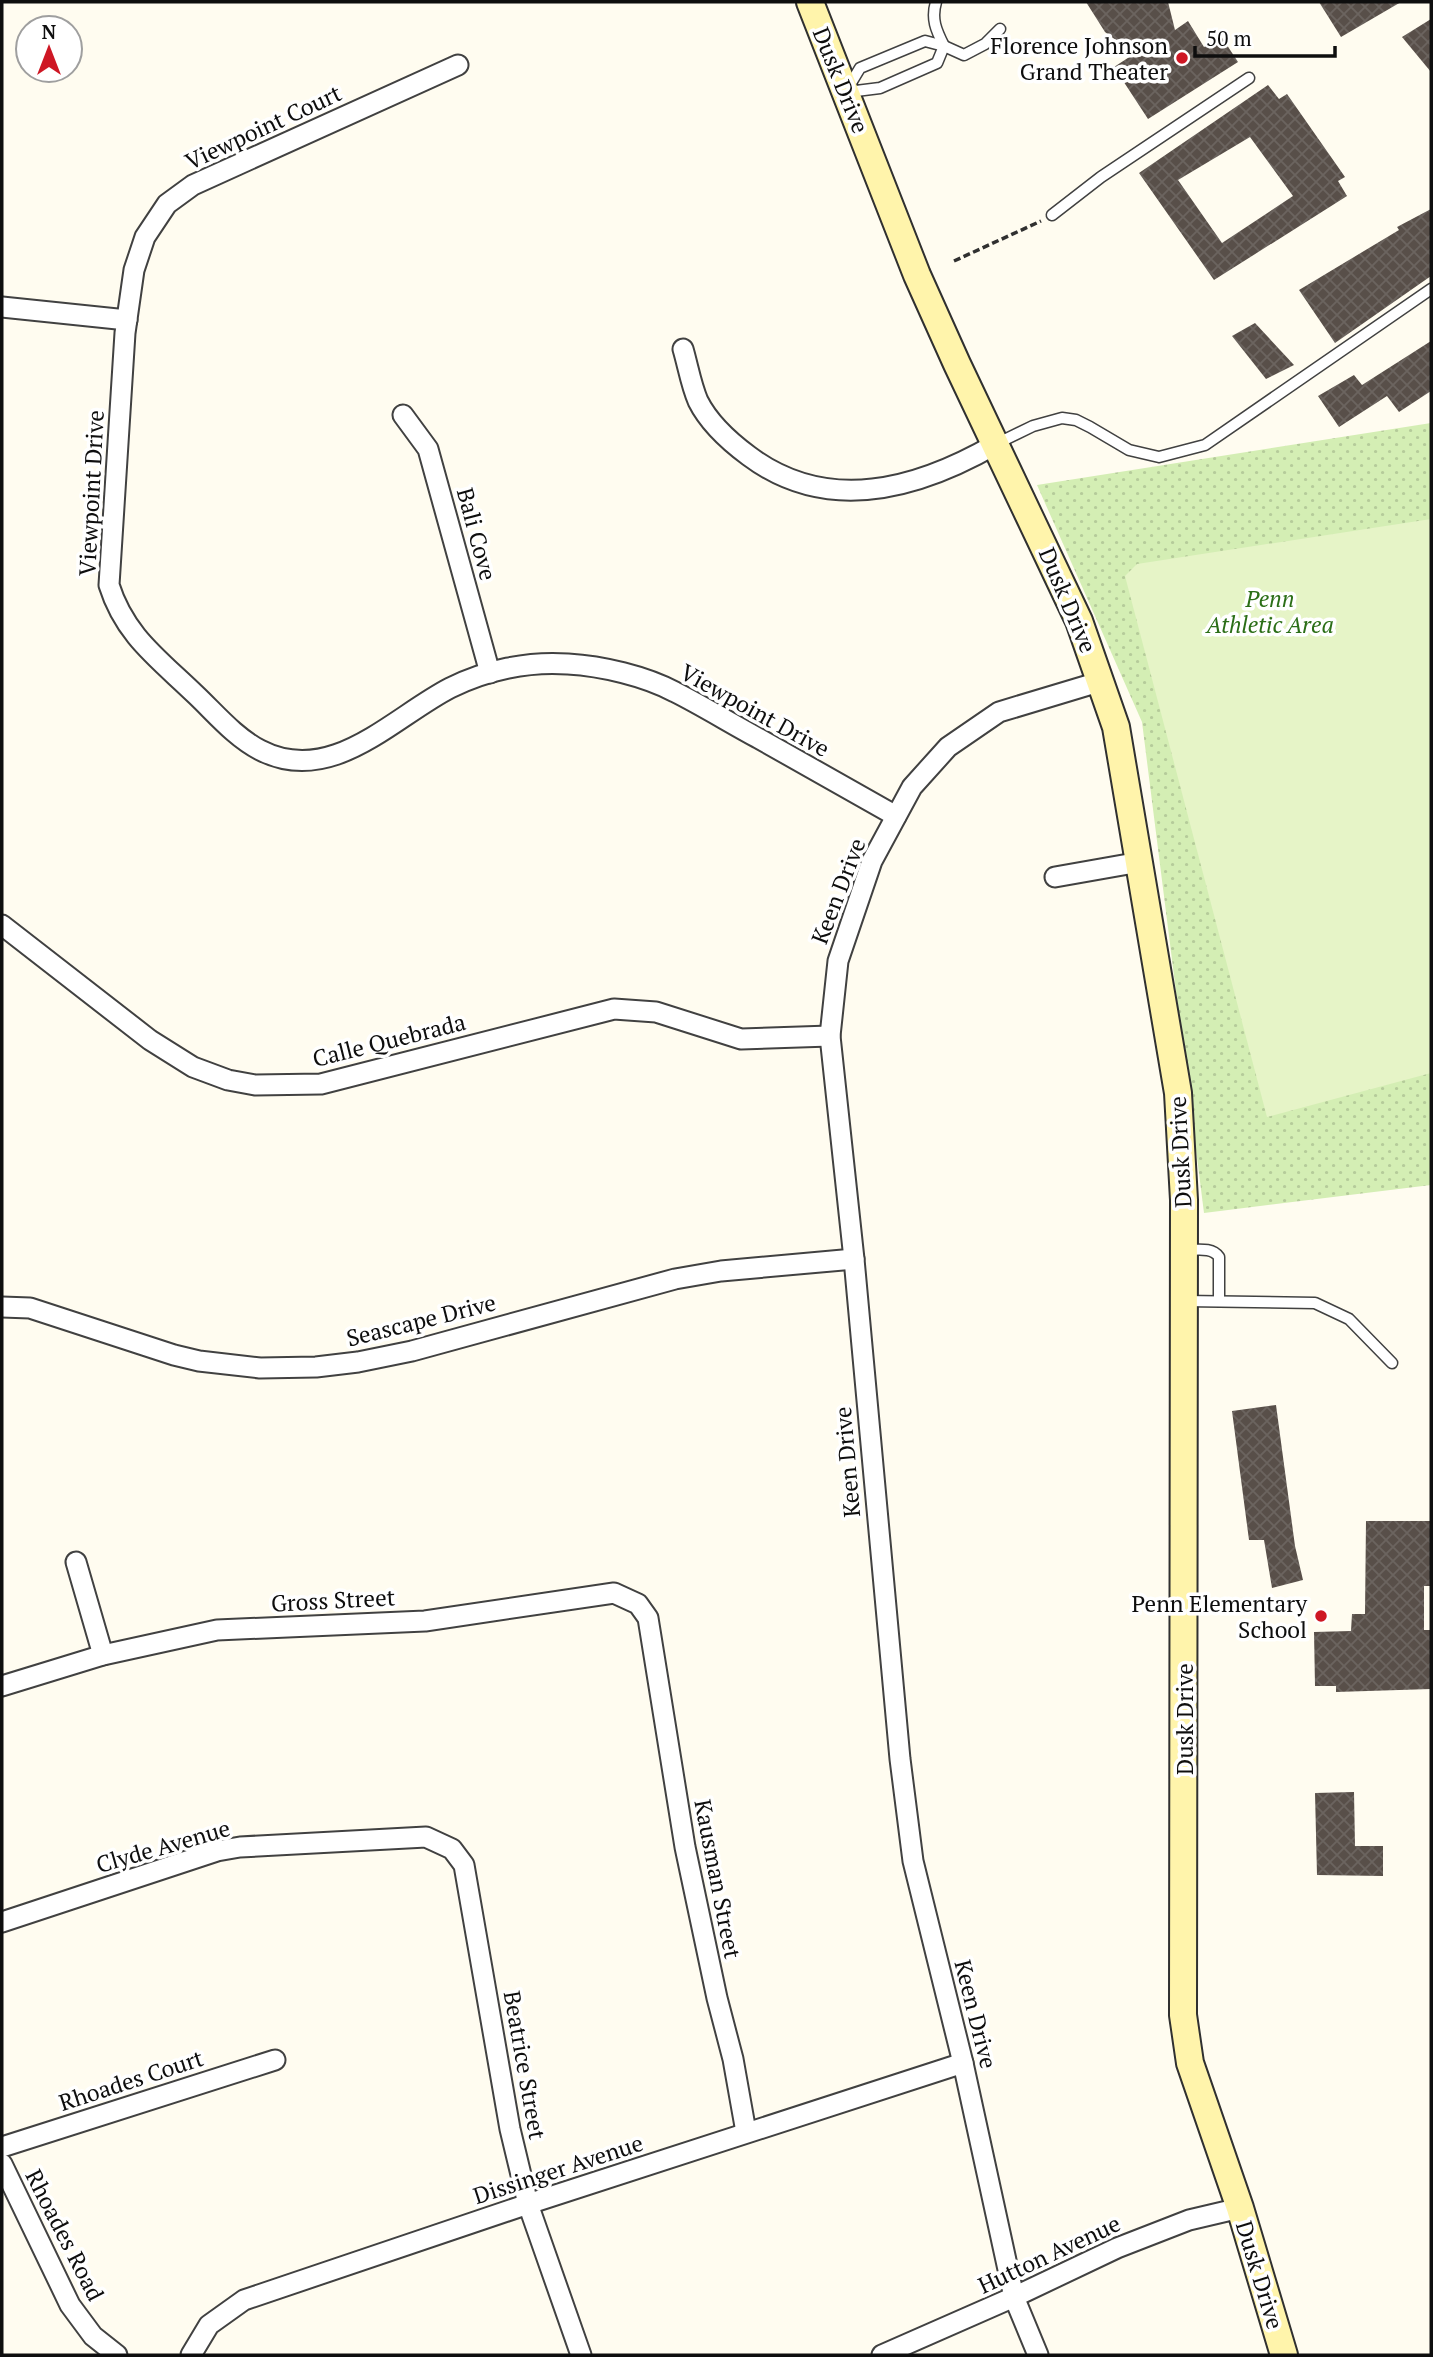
<svg xmlns="http://www.w3.org/2000/svg" width="1433" height="2357" font-family="'PT Serif',serif">
  <style>
    .park { fill: url(#park-dots) }
    .pitch { fill: #e6f4c7 }
    .building { fill: url(#building-cross-hatch); fill-rule: evenodd }
    .lines { fill: none; stroke-linecap: round; stroke-linejoin: round }
    .lane-casing { stroke: #414141; stroke-width: 13 }
    .street-casing { stroke: #414141; stroke-width: 23 }
    .secondary-casing { stroke: #303030; stroke-width: 30 }
    .path { stroke: #303030; stroke-width: 3.5; stroke-dasharray: 7 3.5; stroke-linecap: butt }
    .lane { stroke: #fff; stroke-width: 10 }
    .street { stroke: #fff; stroke-width: 19 }
    .secondary { stroke: #fff4ab; stroke-width: 26 }
    .poi-dot { fill: #ce1724; stroke: #fff; stroke-width: 2.5 }
    .labels { text-anchor: middle; dominant-baseline: central; stroke-width: 7; stroke-linejoin: round; paint-order: stroke }
    .poi-label { font-size: 23px; fill: #0e0e0e; stroke: #fff; text-anchor: end }
    .street-label { font-size: 23px; fill: #0e0e0e; stroke: #fff }
    .park-label { font-size: 23px; font-style: italic; fill: #2b6e17; stroke: #fff }
  </style>
  <defs>
    <pattern id="park-dots" width="8" height="8" patternUnits="userSpaceOnUse" patternTransform="scale(1.75)"><rect width="8" height="8" fill="#d4eeb4"/><path d="M2 2h.1M6 6h.1" fill="none" stroke="#b5cb9a" stroke-width="1.8" stroke-linecap="round"/></pattern>
    <pattern id="building-cross-hatch" width="8" height="8" patternUnits="userSpaceOnUse" patternTransform="scale(1.75)"><rect width="8" height="8" fill="#584f49"/><path d="M0 0l8 8M0 8l8-8" fill="none" stroke="#6b645f"/></pattern>
  </defs>
  <rect width="100%" height="100%" fill="#fffcf0"/>
  <!-- park -->
  <polygon class="park" points="1431,423 1431,1185 1204,1213 1142,722 1037,485"/>
  <!-- pitch -->
  <polygon class="pitch" points="1431,519 1431,1073 1267,1117 1125,576 1137,564"/>
  <!-- building -->
  <g class="building">
    <polygon points="1086,2 1168,2 1175,30 1188,21 1204,47 1221,36 1238,62 1148,119 1114,67 1134,54 1105,32"/>
    <polygon points="1319,2 1401,2 1341,37"/>
    <polygon points="1431,19 1431,72 1402,37"/>
    <path d="M1268,85L1279,99L1287,94L1345,177L1338,181L1347,196L1214,280L1139,173ZM1250,137L1293,196L1222,243L1178,180Z"/>
    <polygon points="1431,209 1431,276 1335,343 1299,290 1399,230 1397,227"/>
    <polygon points="1255,323 1294,365 1266,379 1232,336"/>
    <polygon points="1431,341 1431,391 1399,412 1387,396 1339,427 1318,396 1354,375 1362,385"/>
    <polygon points="1276,1405 1295,1546 1303,1580 1272,1588 1264,1540 1249,1540 1232,1411"/>
    <polygon points="1366,1521 1431,1521 1431,1586 1424,1586 1424,1630 1431,1630 1431,1689 1336,1692 1336,1686 1315,1686 1314,1632 1351,1631 1352,1614 1365,1614"/>
    <polygon points="1354,1792 1355,1846 1383,1846 1383,1876 1317,1875 1315,1793"/>
  </g>
  <g class="lines">
    <defs>
      <g id="lane">
        <polyline points="848,88 860,68 925,41 944,46 964,55 985,44 1000,29"/>
        <path d="M848,92L880,88L937,63L944,46C936,30 931,19 936,2"/>
        <polyline points="1052,215 1101,177 1249,78"/>
        <polyline points="996,444 1033,426 1062,418 1076,420 1090,427 1129,450 1159,457 1205,445 1431,289"/>
        <path d="M1186,1250C1198,1250 1212,1247 1219,1257V1301"/>
        <polyline points="1185,1301 1315,1303 1349,1319 1392,1363"/>
      </g>
      <g id="street">
        <path d="M458,65L193,185L167,204L145,237L134,270L125,333L109,585C125,636 159,659 196,695C216,714 235,737 260,750C331,787 392,718 450,688C486,670 528,661 568,664C602,666 645,676 675,692C703,706 730,723 758,738C804,764 850,790 896,816"/>
        <polyline points="2,307 127,320"/>
        <path d="M683,349C688,366 691,385 698,401C709,423 730,442 749,456C828,515 918,489 996,444"/>
        <polyline points="403,415 428,449 490,673"/>
        <polyline points="1055,877 1140,862"/>
        <polyline points="2,925 150,1040 193,1067 228,1080 255,1085 321,1084 614,1009 656,1012 741,1039 830,1036"/>
        <polyline points="2,1307 30,1308 174,1355 199,1361 260,1368 316,1367 358,1362 412,1351 675,1279 721,1271 854,1259"/>
        <polyline points="76,1562 103,1655"/>
        <polyline points="2,1686 103,1655 217,1630 425,1621 614,1593 638,1604 648,1618 685,1847 717,1998 733,2059 746,2132"/>
        <polyline points="2,1922 217,1851 240,1847 426,1837 452,1849 464,1865 510,2129 528,2204 581,2355"/>
        <polyline points="2,2147 275,2060"/>
        <polyline points="2,2164 70,2305 93,2336 117,2355"/>
        <polyline points="191,2355 209,2325 244,2300 528,2204 963,2063"/>
        <polyline points="882,2355 1014,2297 1117,2248 1189,2220 1240,2208"/>
        <polyline points="1038,2355 1014,2297 963,2063 913,1861 900,1759 854,1259 830,1036 838,961 872,861 912,787 948,747 999,712 1102,681"/>
      </g>
      <polyline id="secondary" points="810,2 917,275 957,364 1079,621 1116,727 1178,1093 1184,1200 1183,2015 1190,2063 1240,2208 1284,2355"/>
    </defs>
    <!-- lane casing -->
    <use href="#lane" class="lane-casing"/>
    <!-- street casing -->
    <use href="#street" class="street-casing"/>
    <!-- secondary casing -->
    <use href="#secondary" class="secondary-casing"/>
    <!-- path -->
    <polyline class="path" points="954,261 1041,221"/>
    <!-- lane -->
    <use href="#lane" class="lane"/>
    <!-- street -->
    <use href="#street" class="street"/>
    <!-- secondary -->
    <use href="#secondary" class="secondary"/>
  </g>
  <!-- markers -->
  <g class="poi-dot">
    <circle cx="1182" cy="58" r="7"/>
    <circle cx="1321" cy="1616" r="7"/>
  </g>
  <g class="labels">
    <!-- poi labels -->
    <g class="poi-label">
      <text x="1168" y="45">Florence Johnson<tspan x="1168" dy="26">Grand Theater</tspan></text>
      <text x="1307" y="1603">Penn Elementary<tspan x="1307" dy="26">School</tspan></text>
    </g>
    <!-- street labels -->
    <g class="street-label">
      <text transform="translate(841 80) rotate(68)">Dusk Drive</text>
      <text transform="translate(263 127) rotate(-25)">Viewpoint Court</text>
      <text transform="translate(91 493) rotate(-87)">Viewpoint Drive</text>
      <text transform="translate(477 534) rotate(75)">Bali Cove</text>
      <text transform="translate(1068 600) rotate(67)">Dusk Drive</text>
      <text transform="translate(755 710) rotate(29)">Viewpoint Drive</text>
      <text transform="translate(838 891) rotate(-69)">Keen Drive</text>
      <text transform="translate(389 1040) rotate(-14)">Calle Quebrada</text>
      <text transform="translate(1180 1152) rotate(-93)">Dusk Drive</text>
      <text transform="translate(421 1320) rotate(-14)">Seascape Drive</text>
      <text transform="translate(847 1462) rotate(-95)">Keen Drive</text>
      <text transform="translate(333 1600) rotate(-3)">Gross Street</text>
      <text transform="translate(1184 1719) rotate(-90)">Dusk Drive</text>
      <text transform="translate(163 1846) rotate(-16)">Clyde Avenue</text>
      <text transform="translate(718 1879) rotate(79)">Kausman Street</text>
      <text transform="translate(976 2014) rotate(76)">Keen Drive</text>
      <text transform="translate(525 2065) rotate(80)">Beatrice Street</text>
      <text transform="translate(131 2080) rotate(-18)">Rhoades Court</text>
      <text transform="translate(558 2169) rotate(-18)">Dissinger Avenue</text>
      <text transform="translate(65 2235) rotate(63)">Rhoades Road</text>
      <text transform="translate(1049 2254) rotate(-25)">Hutton Avenue</text>
      <text transform="translate(1260 2275) rotate(73)">Dusk Drive</text>
    </g>
    <!-- park labels -->
    <g class="park-label">
      <text x="1270" y="598">Penn<tspan x="1270" dy="26">Athletic Area</tspan></text>
    </g>
  </g>
  <!-- border -->
  <rect width="1433" height="2357" fill="none" stroke="#0e0e0e" stroke-width="7"/>
  <!-- north arrow -->
  <g transform="translate(49 49)"><circle r="33" fill="#ffffff" stroke="#9f9f9f" stroke-width="2"/>
  <path d="M0-5L12 26L0 18L-12 26Z" fill="#ce1724"/>
  <text y="-10" font-size="19" font-weight="bold" text-anchor="middle" fill="#0e0e0e">N</text>
  </g>
  <!-- scale -->
  <path d="M1195 46v10h140v-10" fill="none" stroke="#0e0e0e" stroke-width="3.5"/>
  <text x="1206" y="46" font-size="21" fill="#0e0e0e" stroke="#ffffff" stroke-width="5" paint-order="stroke">50 m</text>
</svg>
